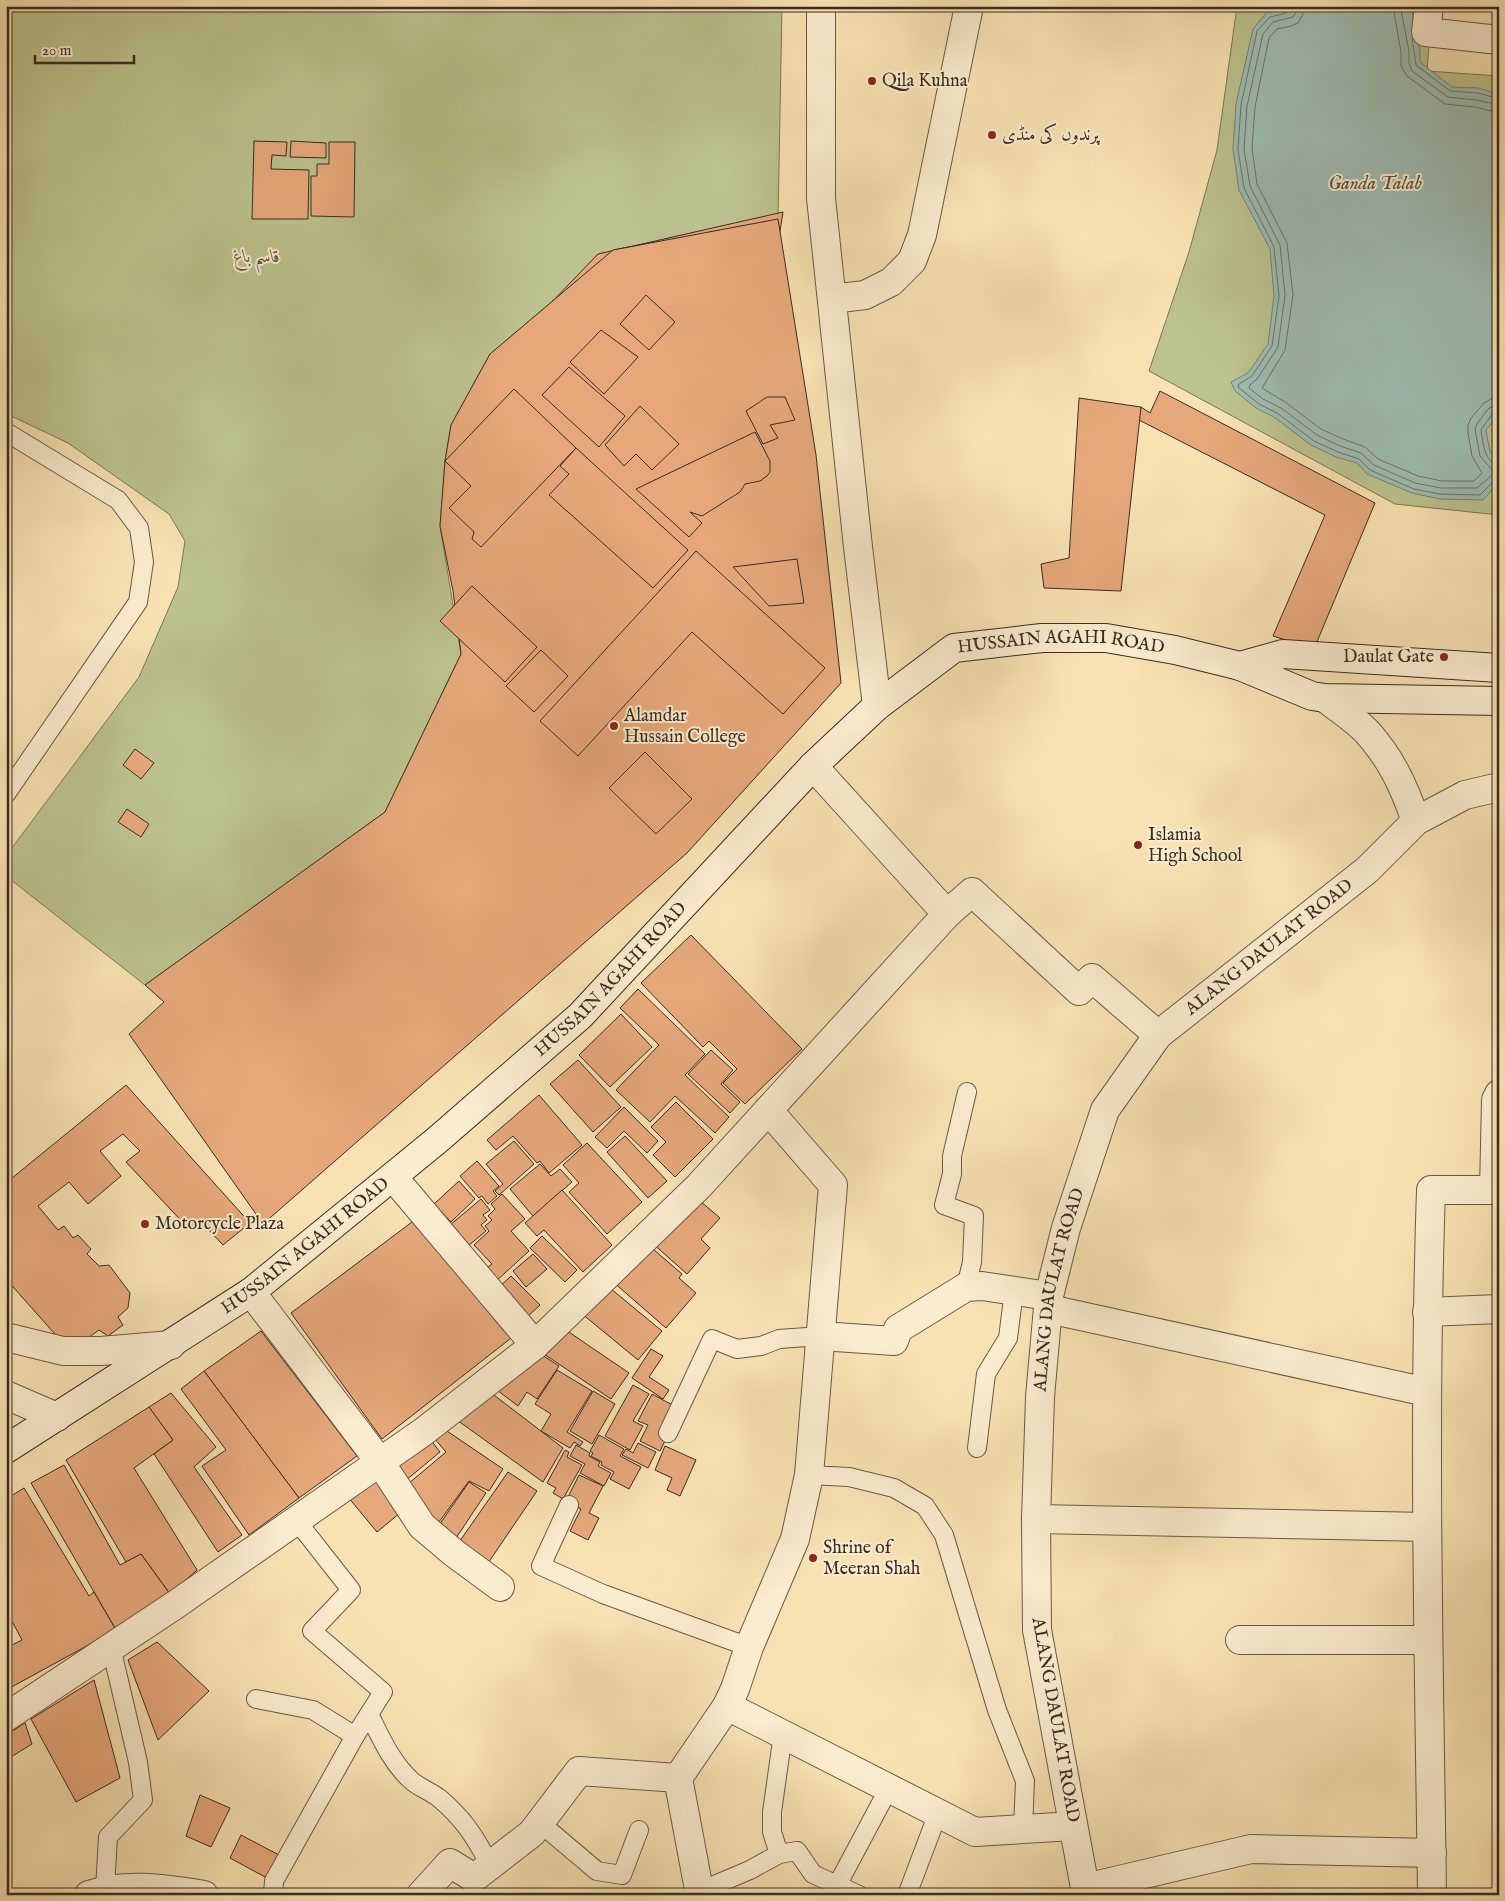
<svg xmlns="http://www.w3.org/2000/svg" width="1505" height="1901" font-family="'IM FELL English',Amiri,serif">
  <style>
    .green { fill: #bcc38e; stroke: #7b7758 }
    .water { fill: #9ebdb2; stroke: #768378 }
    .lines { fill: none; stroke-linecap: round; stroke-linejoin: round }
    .shore { stroke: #6c746a; stroke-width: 1 }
    .building { fill: #e6a87b; stroke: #3a2b22 }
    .service-casing { stroke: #6a5946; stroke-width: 20 }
    .minor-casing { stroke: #6a5946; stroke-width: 30 }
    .secondary-casing { stroke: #3a2b22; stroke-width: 30 }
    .service { stroke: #faecce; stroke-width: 18 }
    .minor { stroke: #faecce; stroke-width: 28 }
    .secondary { stroke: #faecce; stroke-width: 28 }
    .poi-dot { fill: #8f2418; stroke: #faecce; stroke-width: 2 }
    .labels { text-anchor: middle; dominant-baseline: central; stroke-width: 4; stroke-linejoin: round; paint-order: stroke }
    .poi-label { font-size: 18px; fill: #3a2b22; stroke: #faecce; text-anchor: start }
    .park-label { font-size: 18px; font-style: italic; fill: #5a513d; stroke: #faecce }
    .street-label { font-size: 18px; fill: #3a2b22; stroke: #faecce }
    .water-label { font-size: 19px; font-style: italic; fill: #535046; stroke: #faecce }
  </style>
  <rect width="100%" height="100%" fill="#f8e2b3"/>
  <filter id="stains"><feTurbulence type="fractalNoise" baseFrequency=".004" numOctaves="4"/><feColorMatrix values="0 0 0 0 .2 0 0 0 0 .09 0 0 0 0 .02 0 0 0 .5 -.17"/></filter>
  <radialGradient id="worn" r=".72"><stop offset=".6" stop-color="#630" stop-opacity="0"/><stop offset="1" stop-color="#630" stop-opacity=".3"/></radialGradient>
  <!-- green -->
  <g class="green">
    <polygon points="6,6 782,6 778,219 613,250 490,354 451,425 445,461 440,526 461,654 385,812 145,985 6,876 6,856 139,677 178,587 185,541 169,514 68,443 9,415 6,412"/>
    <polygon points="1237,6 1432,6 1427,71 1499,76 1499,515 1395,504 1149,371 1189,252 1217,150"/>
  </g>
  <!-- water -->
  <polygon class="water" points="1291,6 1411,6 1420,50 1420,62 1452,87 1478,88 1499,94 1499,414 1486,430 1490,452 1496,457 1499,482 1483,500 1440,499 1412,493 1367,474 1357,463 1336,457 1311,445 1274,417 1256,408 1235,391 1231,382 1248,373 1268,344 1274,296 1270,249 1239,190 1233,149 1236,104 1253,29 1267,12"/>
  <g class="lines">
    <!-- shore -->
    <g class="shore">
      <polyline points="1291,6 1290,10 1287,13 1270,17 1257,31 1241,105 1238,149 1244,188 1274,247 1279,296 1272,346 1252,376 1239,384 1238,387 1259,404 1277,413 1314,441 1338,452 1359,459 1370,470 1414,489 1440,494 1480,495 1494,481 1499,480"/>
      <polyline points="1297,6 1296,12 1293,17 1273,22 1263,34 1247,106 1244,149 1250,186 1280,245 1285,295 1278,347 1257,379 1250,385 1249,388 1263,399 1281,408 1317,435 1340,446 1361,453 1374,465 1415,483 1441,488 1477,488 1493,474 1493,471 1480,456 1475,429 1477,424 1488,409 1493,406 1499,405"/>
      <polyline points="1304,6 1303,14 1298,23 1291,26 1277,29 1269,38 1255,107 1252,148 1257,184 1287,243 1293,295 1285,350 1262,388 1285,402 1321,429 1343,439 1365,447 1378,459 1418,476 1442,481 1474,481 1482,473 1472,456 1468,433 1468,425 1471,418 1484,403 1491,399 1499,398"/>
      <polyline points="1393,6 1401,52 1401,66 1407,76 1445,104 1475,107 1499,113"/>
      <polyline points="1400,6 1409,51 1409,64 1412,71 1448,97 1476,100 1499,105"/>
      <polyline points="1412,38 1416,65 1450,91 1478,93 1499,99"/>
      <path d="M1499,411L1493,413L1481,430C1483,442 1484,463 1499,465"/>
    </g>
  </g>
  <!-- building -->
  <g class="building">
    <polygon points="254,141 287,142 286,156 272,155 271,169 309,170 308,219 252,219"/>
    <polygon points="291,141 326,143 326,158 290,157"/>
    <polygon points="329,142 355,142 354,217 311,216 311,176 317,176 317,164 329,164"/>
    <polygon points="783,212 774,270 786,396 740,398 729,276 626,299 537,397 524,386 529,382 499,357 598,254"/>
    <polygon points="778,219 816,455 841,683 687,853 263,1224 129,1034 164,1002 145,985 385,812 461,654 453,591 440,526 445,461 451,425 490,354 613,250"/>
    <polygon points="646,295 675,322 649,350 620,324"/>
    <polygon points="601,330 638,357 604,394 570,362"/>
    <polygon points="569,367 625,416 599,447 542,395"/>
    <polygon points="514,389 576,448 481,547 472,539 474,532 449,508 471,486 445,461"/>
    <polygon points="1160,391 1375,503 1314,649 1273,636 1325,515 1139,420 1141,407 1150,413"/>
    <polygon points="767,397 785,397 795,420 770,425 778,438 763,444 746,411"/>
    <polygon points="1079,398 1141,407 1121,591 1044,588 1041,564 1069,558"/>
    <polygon points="640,406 679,444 652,470 636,454 624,466 605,445"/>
    <polygon points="755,432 770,461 770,472 767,476 760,481 745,484 740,492 702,516 690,512 702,523 689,537 636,489"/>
    <polygon points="576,448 688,550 653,588 549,495 569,474 560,466"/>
    <polygon points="696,551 825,668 783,714 692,632 578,756 540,721"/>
    <polygon points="797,559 804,603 769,606 733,567"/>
    <polygon points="472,586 537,647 505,682 440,621"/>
    <polygon points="541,650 568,676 534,712 506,686"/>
    <polygon points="135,749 154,763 141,779 123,765"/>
    <polygon points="645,752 692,799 656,834 609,788"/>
    <polygon points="127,809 149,824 141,837 118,822"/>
    <polygon points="691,935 802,1049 745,1104 723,1083 737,1069 709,1041 703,1047 641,983"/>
    <polygon points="638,989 705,1054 685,1075 729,1117 715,1133 675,1096 650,1122 616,1090 659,1045 620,1008"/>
    <polygon points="621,1014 652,1047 610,1087 579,1055"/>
    <polygon points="711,1050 733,1070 721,1084 740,1102 730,1113 688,1074"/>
    <polygon points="578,1060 621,1107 593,1132 550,1084"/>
    <polygon points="126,1085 250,1223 223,1245 200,1221 189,1229 126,1162 140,1151 123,1134 100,1151 121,1176 88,1204 69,1182 38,1206 58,1230 64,1226 73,1238 78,1235 91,1249 87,1254 99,1266 109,1265 130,1293 128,1308 118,1317 123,1325 108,1336 99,1330 70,1351 6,1279 6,1183"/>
    <polygon points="539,1095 582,1145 549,1173 540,1161 537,1163 513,1136 496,1150 487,1140"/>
    <polygon points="676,1102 713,1139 675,1177 653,1155 666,1142 651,1127"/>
    <polygon points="624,1107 658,1141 647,1153 624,1131 607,1148 595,1137"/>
    <polygon points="625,1136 667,1181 648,1198 607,1152"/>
    <polygon points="514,1141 534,1164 499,1195 495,1191 503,1184 486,1164"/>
    <polygon points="587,1143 642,1202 607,1234 569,1192 579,1183 563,1165"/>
    <polygon points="477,1161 499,1186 493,1191 497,1196 488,1204 482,1196 479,1198 460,1176"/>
    <polygon points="540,1164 551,1176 560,1169 572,1182 533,1216 510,1189"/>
    <polygon points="459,1181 475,1199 451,1222 434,1204"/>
    <polygon points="562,1190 612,1245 583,1272 544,1230 537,1236 525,1223"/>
    <polygon points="502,1194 525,1219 511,1231 529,1251 494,1283 483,1271 492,1264 474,1245 489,1231 485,1226 492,1220 488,1216 495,1209 491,1204"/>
    <polygon points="693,1195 720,1218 701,1239 710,1248 687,1274 651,1242"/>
    <polygon points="481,1199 490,1210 483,1215 487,1220 481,1225 486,1231 468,1246 450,1225"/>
    <polygon points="416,1219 515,1335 382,1439 291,1313"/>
    <polygon points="542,1236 577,1270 565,1282 530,1248"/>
    <polygon points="646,1243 682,1274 679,1278 696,1293 666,1328 612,1281"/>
    <polygon points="533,1254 547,1269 526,1287 513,1271"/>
    <polygon points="511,1276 540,1305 526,1318 497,1289"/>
    <polygon points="605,1284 662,1331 638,1360 581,1313"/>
    <polygon points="560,1326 629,1373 611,1399 541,1352"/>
    <polygon points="261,1331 357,1456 299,1498 204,1371"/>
    <polygon points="651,1349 663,1356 649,1377 669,1390 663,1399 632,1378"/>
    <polygon points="536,1351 559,1366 537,1399 527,1392 518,1406 493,1387"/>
    <polygon points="557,1370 592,1391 567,1432 583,1442 580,1446 574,1442 570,1448 541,1431 551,1414 535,1404"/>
    <polygon points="204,1371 299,1498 249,1535 202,1466 226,1450 181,1389"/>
    <polygon points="633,1385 649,1394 633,1421 643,1426 630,1450 605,1436"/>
    <polygon points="593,1391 615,1404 592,1444 570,1431"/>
    <polygon points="490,1392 563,1448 543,1482 457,1420"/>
    <polygon points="171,1393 216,1447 194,1467 242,1535 218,1552 154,1454 173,1440 149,1407"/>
    <polygon points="652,1394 676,1407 667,1437 660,1451 640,1441 648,1425 638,1421"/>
    <polygon points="149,1407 173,1440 134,1468 197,1570 170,1594 141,1554 126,1562 66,1460"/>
    <polygon points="444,1429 503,1469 489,1491 469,1481 436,1526 413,1505 420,1497 408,1484 446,1452 434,1438"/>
    <polygon points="599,1435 624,1449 620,1456 641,1467 629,1489 610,1479 614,1472 601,1465 602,1462 591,1456 593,1453 590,1451"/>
    <polygon points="430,1439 440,1452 405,1481 394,1468"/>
    <polygon points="638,1443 656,1452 648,1468 622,1455 626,1449 633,1453"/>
    <polygon points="576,1445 590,1453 589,1456 600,1462 598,1466 611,1473 604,1486 580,1473 585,1464 570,1456"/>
    <polygon points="665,1446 696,1460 680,1496 667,1490 672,1478 655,1470"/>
    <polygon points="565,1450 569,1452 567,1457 582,1465 563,1499 553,1493 556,1488 547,1483"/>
    <polygon points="64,1465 120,1565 141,1554 170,1594 116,1630 31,1483"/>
    <polygon points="508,1472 537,1491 484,1569 455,1548"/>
    <polygon points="377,1474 406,1508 377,1532 348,1497"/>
    <polygon points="579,1475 603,1486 589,1513 599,1518 588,1540 570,1531 581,1509 566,1501"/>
    <polygon points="469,1482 486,1493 454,1541 437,1528"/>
    <polygon points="24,1488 89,1596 94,1592 116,1630 6,1690 6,1648 22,1640 6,1610 6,1499"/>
    <polygon points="157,1642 209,1691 158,1740 128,1660"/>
    <polygon points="94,1680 120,1778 76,1802 31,1719"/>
    <polygon points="25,1723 32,1744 6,1760 6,1735"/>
    <polygon points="200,1795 230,1808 211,1847 186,1836"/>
    <polygon points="241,1835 279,1855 267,1878 230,1858"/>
  </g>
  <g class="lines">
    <defs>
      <g id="service">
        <polyline points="6,432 118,500 139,528 144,562 138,602 6,794"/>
        <polyline points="966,1287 972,1262 974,1216 944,1205 952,1174 952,1156 967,1092"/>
        <polyline points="668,1433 712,1339 737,1349 761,1346 779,1339 821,1336"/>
        <polyline points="977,1448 986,1374 1008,1338 1014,1291"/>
        <polyline points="809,1475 849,1477 894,1488 925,1506 944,1535 997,1710 1025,1781 1023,1829"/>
        <polyline points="569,1505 541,1566 603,1594 749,1647"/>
        <polyline points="256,1699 313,1710 355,1736"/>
        <path d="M369,1714C381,1738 392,1764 413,1782C421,1788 431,1792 439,1798C464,1819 475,1837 490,1865"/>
        <polyline points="539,1822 597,1871 622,1875 639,1830"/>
        <polyline points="779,1854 772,1832 772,1812 783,1734"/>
        <polyline points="105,1889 108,1837 143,1800 138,1762 111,1647"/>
        <polyline points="700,1891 750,1870 779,1854 797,1851 813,1874 859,1895"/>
        <polyline points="273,1895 274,1881 355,1736 383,1692 312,1631 351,1590 296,1520"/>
        <polyline points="832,1895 889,1788"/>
        <polyline points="907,1895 938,1813"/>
      </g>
      <g id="minor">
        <polyline points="821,6 821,198 858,547 877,706"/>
        <polyline points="1429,6 1426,32 1499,40"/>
        <polyline points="832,299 865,295 891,282 912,261 922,235 969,6"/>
        <path d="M1325,698C1339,709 1356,720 1368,733C1392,760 1404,787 1416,821"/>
        <polyline points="813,766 947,914 972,892 1079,991 1092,978 1158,1035"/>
        <polyline points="393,1177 535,1345"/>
        <polyline points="251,1292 380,1462 422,1526 454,1553 500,1587"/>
        <polyline points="1049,1309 1427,1392"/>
        <polyline points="1427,1312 1499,1309"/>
        <polyline points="821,1336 894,1341 898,1329 966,1287 982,1286 1049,1296"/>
        <polyline points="6,1337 63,1351 101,1351 171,1345"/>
        <polyline points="6,1395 57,1417"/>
        <polyline points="1036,1519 1427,1527"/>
        <polyline points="1240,1640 1428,1640"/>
        <polyline points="727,1706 735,1689 749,1647 795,1539 809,1475 833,1185 768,1110"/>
        <polyline points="6,1717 175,1605 380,1462 423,1432 535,1345 699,1186 947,914"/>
        <polyline points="678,1778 700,1895"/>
        <polyline points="1085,1888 1251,1849 1432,1853"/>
        <path d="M89,1895C126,1882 166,1889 204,1895"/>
        <polyline points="421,1895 450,1863 474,1878 532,1833 579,1771 678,1778 727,1706 975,1832 1073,1826"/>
        <path id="s1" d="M1087,1895L1085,1888L1037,1630L1036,1519L1040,1397L1049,1296L1066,1228L1105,1110L1158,1035L1367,870L1416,821L1465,795L1499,787"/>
        <path d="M1432,1895C1429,1660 1423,1425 1431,1190H1494L1496,1100L1499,1094"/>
      </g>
      <g id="secondary">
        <polyline points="1240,666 1283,654 1499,668"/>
        <path id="s2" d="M6,1449L251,1292L436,1141L580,1016L813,766L877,706L954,648L1042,638H1106L1175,650L1240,666L1312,696L1325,698L1499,701"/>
      </g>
    </defs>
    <!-- service casing -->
    <use href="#service" class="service-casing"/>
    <!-- minor casing -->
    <use href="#minor" class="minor-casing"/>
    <!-- secondary casing -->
    <use href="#secondary" class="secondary-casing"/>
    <!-- service -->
    <use href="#service" class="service"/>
    <!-- minor -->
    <use href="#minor" class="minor"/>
    <!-- secondary -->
    <use href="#secondary" class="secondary"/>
  </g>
  <!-- markers -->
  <g class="poi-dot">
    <circle cx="872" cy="81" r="5"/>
    <circle cx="992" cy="135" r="5"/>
    <circle cx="1444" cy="657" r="5"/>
    <circle cx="614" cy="726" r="5"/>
    <circle cx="1138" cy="845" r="5"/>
    <circle cx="145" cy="1224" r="5"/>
    <circle cx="813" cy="1558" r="5"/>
  </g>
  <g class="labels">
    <!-- poi labels -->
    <g class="poi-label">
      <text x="882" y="81">Qila Kuhna</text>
      <text x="1002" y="135">پرندوں کی منڈی</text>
      <text x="1434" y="657" text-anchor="end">Daulat Gate</text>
      <text x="624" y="716">Alamdar<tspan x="624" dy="21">Hussain College</tspan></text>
      <text x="1148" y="835">Islamia<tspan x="1148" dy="21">High School</tspan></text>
      <text x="155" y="1224">Motorcycle Plaza</text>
      <text x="823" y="1548">Shrine of<tspan x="823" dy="21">Meeran Shah</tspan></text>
    </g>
    <!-- park labels -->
    <g class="park-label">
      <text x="257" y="257">قاسم باغ</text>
    </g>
    <!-- street labels -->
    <g class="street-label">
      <text stroke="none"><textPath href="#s2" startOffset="1354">HUSSAIN AGAHI ROAD</textPath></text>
      <text stroke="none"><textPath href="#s1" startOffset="1032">ALANG DAULAT ROAD</textPath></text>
      <text stroke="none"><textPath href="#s2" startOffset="768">HUSSAIN AGAHI ROAD</textPath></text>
      <text stroke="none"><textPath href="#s2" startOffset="362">HUSSAIN AGAHI ROAD</textPath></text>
      <text stroke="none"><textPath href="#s1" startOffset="612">ALANG DAULAT ROAD</textPath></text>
      <text transform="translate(1055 1720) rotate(80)">ALANG DAULAT ROAD</text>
    </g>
    <!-- water labels -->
    <g class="water-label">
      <text x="1375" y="184">Ganda Talab</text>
    </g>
  </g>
  <!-- margin -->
  <rect width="1505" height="1901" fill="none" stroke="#f8e2b3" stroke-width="25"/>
  <rect x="8" y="8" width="1490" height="1886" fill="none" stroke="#3a2b22" stroke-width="2.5"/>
  <rect x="12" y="12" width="1480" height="1876" fill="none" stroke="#3a2b22"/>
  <!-- scale -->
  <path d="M35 55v8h99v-8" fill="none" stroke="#3a2b22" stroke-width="2.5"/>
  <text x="42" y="55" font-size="15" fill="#3a2b22" stroke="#faecce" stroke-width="4" paint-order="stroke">20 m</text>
  <rect width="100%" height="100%" filter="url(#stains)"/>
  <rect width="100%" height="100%" fill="url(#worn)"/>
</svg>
